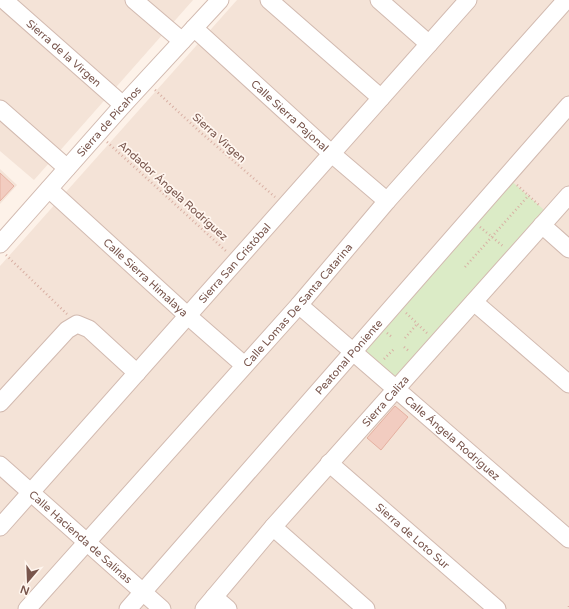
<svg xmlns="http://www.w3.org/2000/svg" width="569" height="609" font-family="'Varela Round',sans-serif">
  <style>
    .residential { fill: #f4e3d7 }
    .green { fill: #dbebc6 }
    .building { fill: #f2ccc0; stroke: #e5b0a0 }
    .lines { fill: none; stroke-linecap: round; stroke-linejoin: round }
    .minor-casing { stroke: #d2bab0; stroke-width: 19 }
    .path { stroke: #d8afa3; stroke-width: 2.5; stroke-dasharray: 1 3; stroke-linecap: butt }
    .minor { stroke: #fff; stroke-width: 17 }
    .labels { text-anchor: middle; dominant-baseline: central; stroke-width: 3.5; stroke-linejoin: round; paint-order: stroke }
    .street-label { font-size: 11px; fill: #78554c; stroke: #fff6ef }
  </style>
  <rect width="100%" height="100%" fill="#fdf2e9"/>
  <!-- residential -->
  <g class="residential">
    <polygon points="0,0 193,0 34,180 0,151"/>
    <polygon points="237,0 569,0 569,609 0,609 0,266"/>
    <polygon points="0,169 17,185 0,204"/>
  </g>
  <!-- green -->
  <polygon class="green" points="507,177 552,217 395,394 349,354"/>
  <!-- building -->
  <g class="building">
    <polygon points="0,173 14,186 0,201"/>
    <polygon points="395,406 408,417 381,450 367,438"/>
  </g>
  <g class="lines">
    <defs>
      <g id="minor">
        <path id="s1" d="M4,0L123,105"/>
        <polyline points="134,0 182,41"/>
        <polyline points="269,0 381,98"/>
        <polyline points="379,0 429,44"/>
        <path id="s2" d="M194,28L332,154L387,201"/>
        <polyline points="0,109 67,168"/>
        <path id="s3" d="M49,189L188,316L244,365"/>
        <polyline points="542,225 569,249"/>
        <path id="s4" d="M0,244L123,105L220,0"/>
        <polyline points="474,302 569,384"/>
        <path id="s5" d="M299,305L569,539"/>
        <polyline points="0,403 67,330 77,324 89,329 137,373"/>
        <path id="s6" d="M329,463L497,609"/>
        <path id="s7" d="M0,465L162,609"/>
        <path id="s8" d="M0,527L468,0"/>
        <polyline points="273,527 366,609"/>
        <polyline points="214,597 228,609"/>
        <path id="s9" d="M27,609L299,305L387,201L566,0"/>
        <path id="s10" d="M128,609L569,105"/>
        <path id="s11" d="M204,609L273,527L569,195"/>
      </g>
    </defs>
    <!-- minor casing -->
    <use href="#minor" class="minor-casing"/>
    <!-- path -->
    <g class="path">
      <polyline points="155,90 199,131 275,197"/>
      <polyline points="107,142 226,251"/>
      <polyline points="517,185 540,206"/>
      <polyline points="480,227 504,247"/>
      <polyline points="6,255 67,314"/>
      <polyline points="465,267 529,195"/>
      <polyline points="406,313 427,333"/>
      <polyline points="387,333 393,338"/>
      <polyline points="405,338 418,323"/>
      <polyline points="404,347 410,352"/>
      <polyline points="384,359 395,348"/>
      <polyline points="569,606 569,608"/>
    </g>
    <!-- minor -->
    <use href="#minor" class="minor"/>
  </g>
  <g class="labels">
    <!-- street labels -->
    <g class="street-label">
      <text stroke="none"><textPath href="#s1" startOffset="80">Sierra de la Virgen</textPath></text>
      <text stroke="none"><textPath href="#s2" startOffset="130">Calle Sierra Pajonal</textPath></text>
      <text stroke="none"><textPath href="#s4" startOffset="164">Sierra de Picahos</textPath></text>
      <text transform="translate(219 138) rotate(42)">Sierra Virgen</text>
      <text transform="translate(173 191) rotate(42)">Andador Ángela Rodríguez</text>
      <text stroke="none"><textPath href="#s8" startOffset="353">Sierra San Cristóbal</textPath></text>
      <text stroke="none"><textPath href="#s3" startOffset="131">Calle Sierra Himalaya</textPath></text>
      <text stroke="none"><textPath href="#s9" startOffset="407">Calle Lomas De Santa Catarina</textPath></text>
      <text stroke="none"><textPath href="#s10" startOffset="335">Peatonal Poniente</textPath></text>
      <text stroke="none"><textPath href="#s11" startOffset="276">Sierra Caliza</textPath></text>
      <text stroke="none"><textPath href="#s5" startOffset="203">Calle Ángela Rodríguez</textPath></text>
      <text stroke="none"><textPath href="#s6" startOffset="111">Sierra de Loto Sur</textPath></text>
      <text stroke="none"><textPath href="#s7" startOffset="108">Calle Hacienda de Salinas</textPath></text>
    </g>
  </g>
  <!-- north arrow -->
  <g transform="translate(28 581) rotate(199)" stroke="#fff6ef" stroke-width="3" paint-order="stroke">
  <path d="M0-3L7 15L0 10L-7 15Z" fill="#78554c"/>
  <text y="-6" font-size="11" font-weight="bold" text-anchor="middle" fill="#78554c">N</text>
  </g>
</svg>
